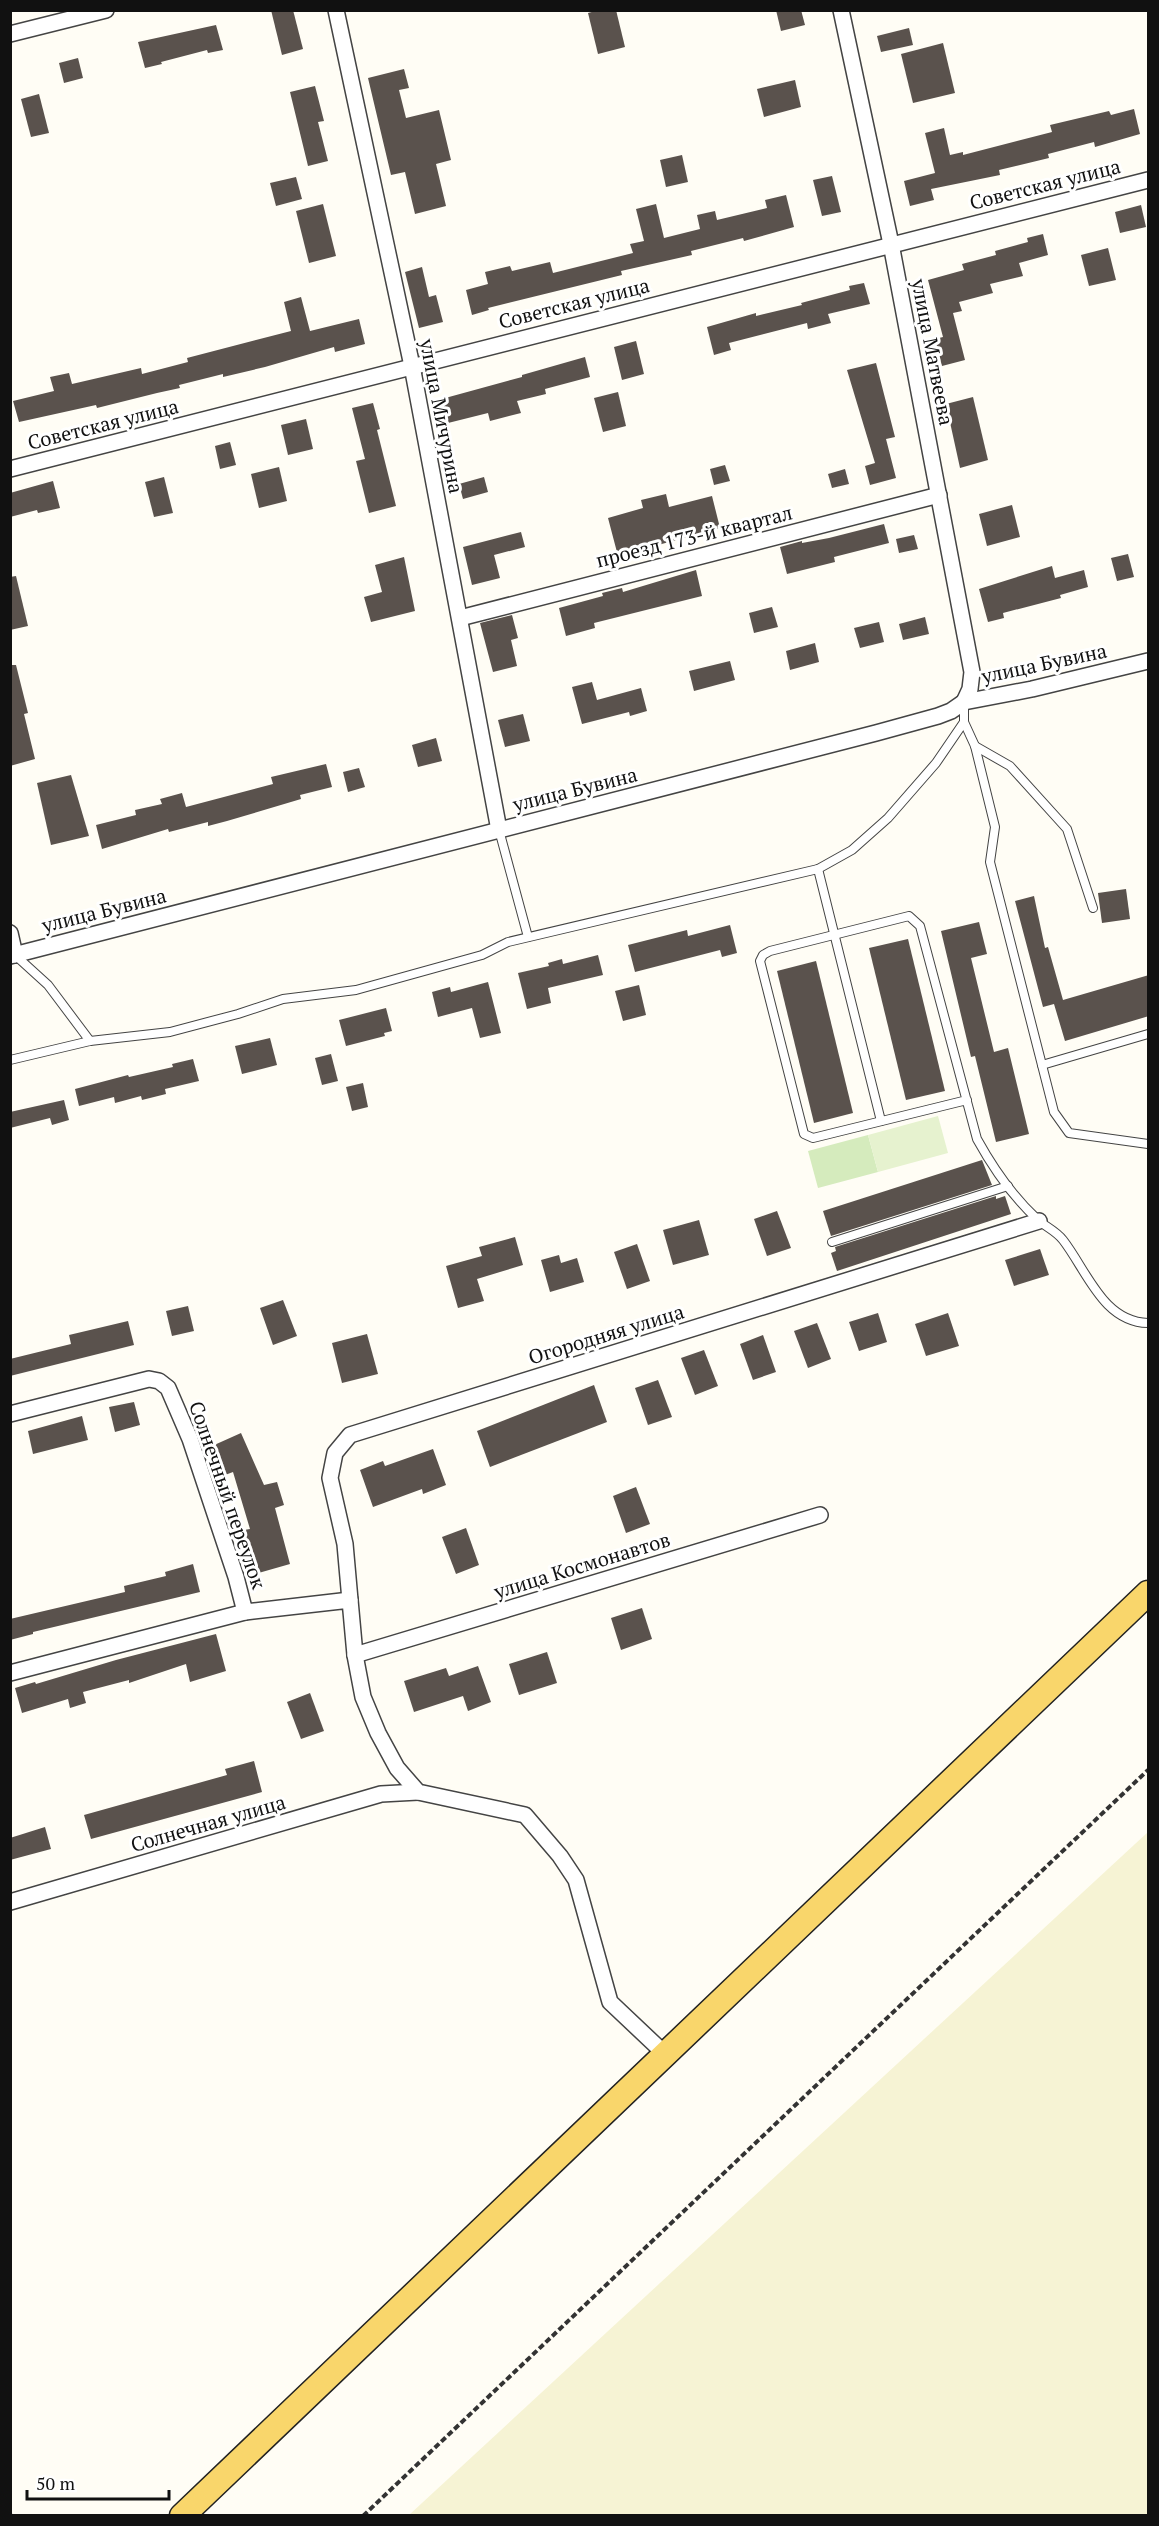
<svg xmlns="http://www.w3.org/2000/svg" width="1159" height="2526" font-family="'PT Serif',serif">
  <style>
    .farmland { fill: #f6f3d4 }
    .green { fill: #d5ebbd }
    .pitch { fill: #e6f2cf }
    .building { fill: #5a524d }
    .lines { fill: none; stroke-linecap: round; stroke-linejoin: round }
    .service-casing { stroke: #444; stroke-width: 10 }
    .minor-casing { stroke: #444; stroke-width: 18 }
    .primary-casing { stroke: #222; stroke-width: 27 }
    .path { stroke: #333; stroke-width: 4; stroke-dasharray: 6 3; stroke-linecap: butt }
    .service { stroke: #fff; stroke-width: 8 }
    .minor { stroke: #fff; stroke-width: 15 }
    .primary { stroke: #f9d66b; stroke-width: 24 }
    .labels { text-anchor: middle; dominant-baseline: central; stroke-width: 6; stroke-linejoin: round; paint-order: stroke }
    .street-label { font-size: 20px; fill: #111; stroke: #fff }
  </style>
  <rect width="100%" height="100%" fill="#fffdf5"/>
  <!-- farmland -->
  <polygon class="farmland" points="1148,1832 1148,2515 409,2515"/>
  <!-- green -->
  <polygon class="green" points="868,1135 878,1172 818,1188 808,1151"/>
  <!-- pitch -->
  <polygon class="pitch" points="938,1116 948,1153 878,1172 868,1135"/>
  <!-- building -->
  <g class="building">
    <polygon points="271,10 293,10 303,49 282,55"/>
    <polygon points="599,10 616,10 625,47 598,54 588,13"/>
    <polygon points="776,10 801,10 805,25 781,31"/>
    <polygon points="216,25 223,50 208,53 207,50 161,62 162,64 145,68 138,42"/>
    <polygon points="909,28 913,45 881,52 877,36"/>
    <polygon points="943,43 955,93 913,103 901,54"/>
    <polygon points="78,58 83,78 64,83 59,63"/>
    <polygon points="404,69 409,88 399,90 406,118 439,110 451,160 436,164 446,206 415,214 405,172 391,175 368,78"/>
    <polygon points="795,80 801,107 764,117 757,89"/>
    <polygon points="315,86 324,121 318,122 328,161 308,166 290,92"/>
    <polygon points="39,94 49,133 31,137 21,99"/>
    <polygon points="1134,109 1140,134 1095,147 1094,142 1048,154 1049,158 999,170 1000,175 931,189 934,200 910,206 904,181 935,173 925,133 944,128 950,155 963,152 963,155 1052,132 1050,125 1109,111 1111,115"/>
    <polygon points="682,155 688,182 666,187 660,160"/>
    <polygon points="832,176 841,212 822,216 813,180"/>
    <polygon points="296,177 302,199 276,206 270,183"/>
    <polygon points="786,195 794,227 744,241 743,238 691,251 692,255 621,271 622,275 488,308 489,310 472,315 466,290 488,284 485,272 510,266 512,271 550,262 553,273 633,253 630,244 644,241 636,209 656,204 664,238 700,229 697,215 715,211 717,220 767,208 765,200"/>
    <polygon points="323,204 336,256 309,263 296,211"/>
    <polygon points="1141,205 1146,227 1120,233 1115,212"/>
    <polygon points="1043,234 1048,255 1019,263 1023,276 990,284 993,293 959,302 962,311 953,313 965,360 942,366 935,339 943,337 928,280 964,270 962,264 996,255 995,251 1028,242 1027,238"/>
    <polygon points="1108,248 1116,280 1089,286 1081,255"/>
    <polygon points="422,267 429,297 436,295 443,322 419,328 405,272"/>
    <polygon points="864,283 870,304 828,314 831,323 808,329 807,323 729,343 731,350 714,355 707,327 756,313 756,316 802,305 801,303 850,290 849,286"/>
    <polygon points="301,297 310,331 359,319 365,344 335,352 334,347 265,367 223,377 223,374 179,385 180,388 157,393 97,408 96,405 19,422 13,401 54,391 50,377 69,373 72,384 141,368 142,374 188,362 187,358 291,331 284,302"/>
    <polygon points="636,341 644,374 622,380 614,347"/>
    <polygon points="585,357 590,377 545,389 546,394 517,401 521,413 490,421 488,413 444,424 438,400 522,377 522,375"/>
    <polygon points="876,363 895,437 886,439 896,478 870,485 865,466 875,463 847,370"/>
    <polygon points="618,392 626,426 603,432 594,398"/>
    <polygon points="973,397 988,460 960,468 946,404"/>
    <polygon points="373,403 380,429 377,430 396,506 369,513 356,461 365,459 352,408"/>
    <polygon points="306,419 313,449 288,455 281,425"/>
    <polygon points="230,442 236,465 220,469 215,446"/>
    <polygon points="725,465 730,481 714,485 710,469"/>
    <polygon points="279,467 287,501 259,508 251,474"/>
    <polygon points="845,469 849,484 832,488 828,474"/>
    <polygon points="164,477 173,513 154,517 145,482"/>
    <polygon points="484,477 488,492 463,499 459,484"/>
    <polygon points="53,481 60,508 38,513 37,510 10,517 10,493"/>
    <polygon points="666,494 669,507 712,496 720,528 618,556 608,518 643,508 641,500"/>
    <polygon points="1012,505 1020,537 987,546 979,514"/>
    <polygon points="884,524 889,543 834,557 835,562 787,574 780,547 802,541 802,543 829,538"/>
    <polygon points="521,532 525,547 494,555 500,578 472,585 463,547"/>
    <polygon points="914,535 918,549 899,553 896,539"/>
    <polygon points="1128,554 1134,577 1117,581 1111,558"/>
    <polygon points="404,557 415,611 371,622 364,597 382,592 375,565"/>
    <polygon points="1052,566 1055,578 1084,570 1088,587 1060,595 1061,598 1003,613 1004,618 988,622 979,589"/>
    <polygon points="696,570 702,596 594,623 595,628 566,636 559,608 603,596 602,593 622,588 623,592"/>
    <polygon points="16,576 28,626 10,630 10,577"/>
    <polygon points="772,607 778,627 754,633 749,613"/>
    <polygon points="512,615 518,638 511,640 517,666 493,672 480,623"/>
    <polygon points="925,617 929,634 903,640 899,624"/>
    <polygon points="879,622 884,642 860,648 854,628"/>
    <polygon points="815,643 819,662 790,670 786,651"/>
    <polygon points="730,661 735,680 694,691 689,671"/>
    <polygon points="10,665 16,665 28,713 24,714 35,759 10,766"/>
    <polygon points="592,682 597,700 641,688 647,711 630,716 629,712 582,724 572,687"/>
    <polygon points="523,714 530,741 505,747 498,720"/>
    <polygon points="436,738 442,761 418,767 412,745"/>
    <polygon points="326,764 332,787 300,795 301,799 227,821 208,826 208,822 169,832 168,829 102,849 96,825 136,815 135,810 162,804 160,799 182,793 186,807 273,784 271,777"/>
    <polygon points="359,768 365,787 348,792 343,772"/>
    <polygon points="71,775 89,836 51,845 37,783"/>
    <polygon points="1126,889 1130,919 1102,923 1098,893"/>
    <polygon points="1034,896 1045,948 1048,947 1063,1000 1149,975 1149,1016 1065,1041 1054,1004 1043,1007 1015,901"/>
    <polygon points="979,922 987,954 971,958 994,1052 1008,1048 1029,1134 996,1142 975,1056 971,1057 941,931"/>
    <polygon points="730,925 737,953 722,957 720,950 635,972 628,945 687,930 688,936"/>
    <polygon points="908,939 945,1091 906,1100 869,948"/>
    <polygon points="598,955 603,975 548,988 551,1003 527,1009 518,973 549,966 548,963 562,959 563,964"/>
    <polygon points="816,961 853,1113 814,1123 777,971"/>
    <polygon points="488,982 501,1033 480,1038 472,1008 438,1017 432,992 450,987 451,992"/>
    <polygon points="639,985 646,1015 623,1021 615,991"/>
    <polygon points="386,1008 392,1031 384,1033 385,1036 346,1046 339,1020"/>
    <polygon points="270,1038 277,1065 242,1074 235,1046"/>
    <polygon points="331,1054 338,1081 322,1085 315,1058"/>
    <polygon points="193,1059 199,1081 165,1089 166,1094 142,1100 141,1096 115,1103 114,1097 79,1106 75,1089 128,1075 129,1077 173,1067 172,1064"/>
    <polygon points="363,1083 368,1107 352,1111 346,1087"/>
    <polygon points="64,1100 69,1120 52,1125 50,1118 10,1128 10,1112"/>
    <polygon points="982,1160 992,1185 831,1236 823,1211"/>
    <polygon points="996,1196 996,1199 1005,1196 1011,1214 837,1271 831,1253 836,1251 835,1247"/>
    <polygon points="777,1211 791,1248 767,1256 754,1219"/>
    <polygon points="699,1220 709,1255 673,1265 663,1230"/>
    <polygon points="515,1237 523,1265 477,1279 484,1301 458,1308 446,1266 482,1256 479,1247"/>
    <polygon points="637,1244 650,1281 627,1289 614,1252"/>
    <polygon points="1040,1249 1049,1275 1014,1286 1005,1260"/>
    <polygon points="559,1255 561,1263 577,1258 584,1282 550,1292 541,1260"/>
    <polygon points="283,1300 297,1336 273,1345 260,1308"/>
    <polygon points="188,1306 194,1331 172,1336 166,1311"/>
    <polygon points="878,1313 887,1342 859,1351 849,1322"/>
    <polygon points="948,1313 959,1346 926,1356 915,1324"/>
    <polygon points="128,1321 134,1345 10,1376 10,1359 71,1344 69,1335"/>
    <polygon points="817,1323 831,1359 808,1368 794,1331"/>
    <polygon points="367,1334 378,1374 342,1383 332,1343"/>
    <polygon points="763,1335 776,1372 753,1380 740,1344"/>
    <polygon points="704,1350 718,1386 695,1395 681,1358"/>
    <polygon points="658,1380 672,1417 648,1425 635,1388"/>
    <polygon points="594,1385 607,1422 490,1467 477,1431"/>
    <polygon points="134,1402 140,1425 115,1432 109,1407"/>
    <polygon points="82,1416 88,1440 33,1454 28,1431"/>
    <polygon points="241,1433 264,1485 277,1482 284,1505 275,1508 290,1564 255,1574 244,1530 250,1529 233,1472 225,1475 212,1446"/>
    <polygon points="433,1449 446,1485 423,1494 422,1489 373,1507 360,1470 383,1461 385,1466"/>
    <polygon points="636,1487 650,1524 626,1533 613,1496"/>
    <polygon points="466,1528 479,1565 456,1574 442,1537"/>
    <polygon points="193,1564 200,1592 33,1632 33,1634 10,1640 10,1619 125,1592 124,1586 166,1576 165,1572"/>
    <polygon points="642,1608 652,1639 621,1650 611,1618"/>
    <polygon points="216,1634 226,1671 190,1682 186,1664 129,1683 129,1680 83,1692 86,1703 70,1708 68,1699 22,1713 15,1688 35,1682 36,1684 116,1660"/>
    <polygon points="547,1652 557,1683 519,1695 509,1664"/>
    <polygon points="478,1666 491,1702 468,1711 463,1696 414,1712 404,1681 446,1668 449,1676"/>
    <polygon points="310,1693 324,1731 301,1739 287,1702"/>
    <polygon points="254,1761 262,1792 91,1839 84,1815 227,1775 225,1769"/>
    <polygon points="45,1827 51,1849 10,1860 10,1838"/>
  </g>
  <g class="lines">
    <defs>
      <g id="service">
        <polyline points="964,722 975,746 995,827 990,862 1054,1112 1069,1133 1148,1144"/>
        <polyline points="975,746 1010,766 1067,829 1093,908"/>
        <polyline points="499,830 528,937"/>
        <polyline points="818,869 881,1121"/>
        <polyline points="15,955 48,985 90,1041"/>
        <polyline points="10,1060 90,1041 170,1032 238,1014 283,999 356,990 482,955 508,942 818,869 852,850 888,818 936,763 964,722 964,703"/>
        <polyline points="1042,1065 1148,1034"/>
        <path d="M967,1100L813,1138L804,1134L760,961L763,955L770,951L909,916L920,926L977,1139C993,1168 1014,1198 1038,1220C1046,1227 1056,1231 1063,1240C1087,1271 1103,1322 1148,1323"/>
        <polyline points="832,1242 1008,1186"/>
      </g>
      <g id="minor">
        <polyline points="336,10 412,366 499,830"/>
        <polyline points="841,10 891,244 972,672 970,689 964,702"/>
        <polyline points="10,34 106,10"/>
        <polyline points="10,469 1148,180"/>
        <polyline points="460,618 939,495"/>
        <polyline points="10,933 15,955"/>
        <polyline points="10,956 876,733 938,716 951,711 964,702 1032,689 1148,661"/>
        <polyline points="10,1414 149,1379 159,1381 168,1388 190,1439 236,1577 245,1612 350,1600 355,1655 363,1697 378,1733 397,1768 418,1792 525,1815 560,1856 576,1880 610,2002 665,2054"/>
        <polyline points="350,1600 345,1544 330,1478 335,1453 350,1435 1039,1221"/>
        <polyline points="355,1655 820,1515"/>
        <polyline points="10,1673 245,1612"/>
        <polyline points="10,1902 381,1794 418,1792"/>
      </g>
      <polyline id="primary" points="182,2516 1148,1593"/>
    </defs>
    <!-- service casing -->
    <use href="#service" class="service-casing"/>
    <!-- minor casing -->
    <use href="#minor" class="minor-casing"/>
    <!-- primary casing -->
    <use href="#primary" class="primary-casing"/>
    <!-- path -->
    <g class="path">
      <polyline points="10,2514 11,2516"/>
      <polyline points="363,2516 1148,1770"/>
    </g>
    <!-- service -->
    <use href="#service" class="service"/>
    <!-- minor -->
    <use href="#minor" class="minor"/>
    <!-- primary -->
    <use href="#primary" class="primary"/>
  </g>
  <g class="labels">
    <!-- street labels -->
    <g class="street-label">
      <text transform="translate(1045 184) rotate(-14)">Советская улица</text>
      <text transform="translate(574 303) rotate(-14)">Советская улица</text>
      <text transform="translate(933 352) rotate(79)">улица Матвеева</text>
      <text transform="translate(442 416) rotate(79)">улица Мичурина</text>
      <text transform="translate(103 424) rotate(-14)">Советская улица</text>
      <text transform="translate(694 536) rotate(-14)">проезд 173-й квартал</text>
      <text transform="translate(1044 663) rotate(-12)">улица Бувина</text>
      <text transform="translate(575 789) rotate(-14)">улица Бувина</text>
      <text transform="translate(104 910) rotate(-14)">улица Бувина</text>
      <text transform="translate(606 1334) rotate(-17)">Огородняя улица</text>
      <text transform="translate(228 1495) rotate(71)">Солнечный переулок</text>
      <text transform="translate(582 1565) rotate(-17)">улица Космонавтов</text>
      <text transform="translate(208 1823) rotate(-16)">Солнечная улица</text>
    </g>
  </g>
  <!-- border -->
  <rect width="1159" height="2526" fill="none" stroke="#111111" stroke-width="24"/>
  <!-- scale -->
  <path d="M27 2490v9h142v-9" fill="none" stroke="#111111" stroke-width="3"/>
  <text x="36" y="2490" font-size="18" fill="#111111" stroke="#ffffff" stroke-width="4.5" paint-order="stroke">50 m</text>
</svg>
